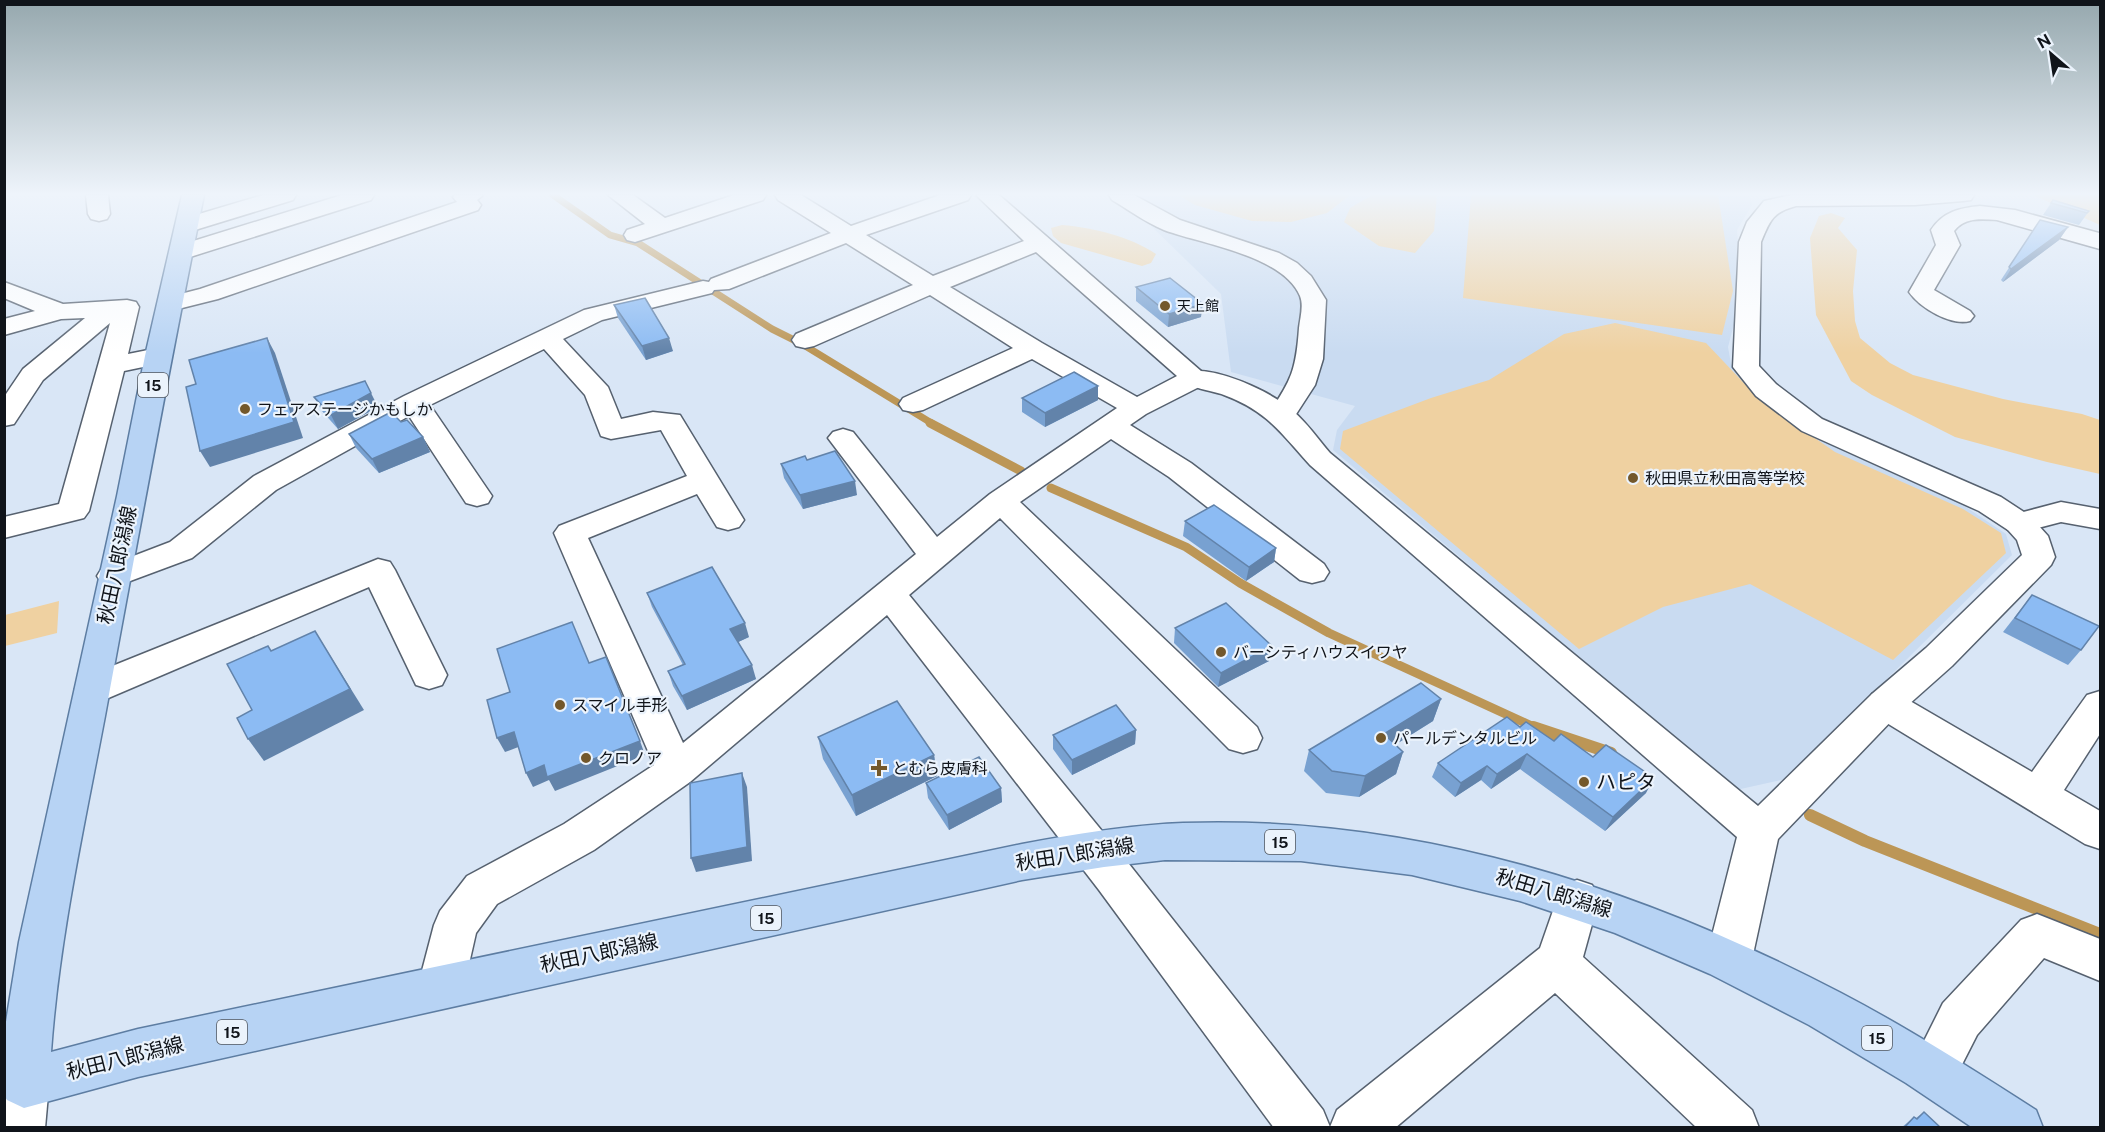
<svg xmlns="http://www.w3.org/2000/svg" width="2105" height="1132" font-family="'Public Sans','Noto Sans JP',sans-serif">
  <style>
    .built { fill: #c9dbf1 }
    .green { fill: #efd1a1 }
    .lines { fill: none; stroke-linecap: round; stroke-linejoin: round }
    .stream-far2 { stroke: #bc9656; stroke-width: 7 }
    .stream-far1 { stroke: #bc9656; stroke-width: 9 }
    .stream { stroke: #bc9656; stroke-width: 12 }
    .minor-casing { stroke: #56616f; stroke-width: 3 }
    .tertiary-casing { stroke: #56616f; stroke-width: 3 }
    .primary-casing { stroke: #5d7da2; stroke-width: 3 }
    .minor { fill: #fff; fill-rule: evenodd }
    .tertiary { fill: #fff; fill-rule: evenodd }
    .primary { fill: #b7d3f4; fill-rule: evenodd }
    .wall { fill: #78a1d1 }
    .shaded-wall { fill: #6283aa }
    .building { fill: #8cbbf3; stroke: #6283aa; stroke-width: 1.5 }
    .poi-dot { fill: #73582b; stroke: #ebf3fc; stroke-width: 2 }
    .labels { text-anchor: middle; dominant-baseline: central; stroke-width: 4.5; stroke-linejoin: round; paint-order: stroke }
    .far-poi-label { font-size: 14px; fill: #10141a; stroke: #ebf3fc; text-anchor: start }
    .shield { fill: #ebf3fc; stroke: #52575e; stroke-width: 1.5 }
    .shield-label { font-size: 15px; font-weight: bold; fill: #10141a }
    .poi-label { font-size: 16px; fill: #10141a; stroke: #ebf3fc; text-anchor: start }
    .near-street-label { font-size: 20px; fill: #10141a; stroke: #ebf3fc }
    .near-poi-label { font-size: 20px; fill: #10141a; stroke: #ebf3fc; text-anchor: start }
  </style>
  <rect width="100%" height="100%" fill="#d9e6f6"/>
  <!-- built -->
  <polygon class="built" points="1111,195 1749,195 1752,205 1737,230 1742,293 1728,347 1731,364 1763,400 1834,447 1963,505 2006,534 2012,555 1786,779 1736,790 1333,450 1337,430 1355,406 1231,372 1221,294 1147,222"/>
  <!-- green -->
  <g class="green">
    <polygon points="1179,195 1350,195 1327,213 1291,222 1252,221 1195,205"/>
    <polygon points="1372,195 1437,195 1434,231 1415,253 1379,246 1344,222 1350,208"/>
    <polygon points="1471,195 1718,195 1733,291 1722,335 1463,298"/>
    <polygon points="2033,195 2100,195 2100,225"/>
    <polygon points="1831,213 1845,218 1838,228 1857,250 1853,291 1855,321 1860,338 1890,363 1913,375 2003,399 2082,414 2100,420 2100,474 2047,462 1955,437 1872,395 1851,381 1816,315 1810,238 1819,216"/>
    <path d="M1062,225C1094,228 1129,236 1156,254L1151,263L1142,266L1061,243L1053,236L1051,228Z"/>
    <polygon points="1615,323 1706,343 1760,400 1835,452 1963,509 2001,533 2006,553 1893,660 1750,584 1663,607 1579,649 1340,449 1343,431 1431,398 1489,380 1564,334"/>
    <polygon points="59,601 57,633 5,646 5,615"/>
  </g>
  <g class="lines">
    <!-- stream-far2 -->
    <g class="stream-far2">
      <polyline points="553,195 610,235 638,243 772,329 796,341"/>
      <polyline points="807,347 933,424"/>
    </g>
    <!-- stream-far1 -->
    <g class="stream-far1">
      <polyline points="930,423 1021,471"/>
      <polyline points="1051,488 1186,547 1240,583 1329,633 1536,728"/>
    </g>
    <!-- stream -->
    <g class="stream">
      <polyline points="1533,727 1611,753"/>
      <polyline points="1810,815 1865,841 2100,934"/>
    </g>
    <defs>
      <g id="minor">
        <polygon points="86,195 108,195 110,214 107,219 99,221 91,219 88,214"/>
        <polygon points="263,195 296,195 293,200 195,230 187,232 179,230 176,225 179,220"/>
        <polygon points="342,195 374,195 371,200 190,257 182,259 174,257 170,252 174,247"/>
        <polygon points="455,195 483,195 477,200 481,205 478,210 218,299 170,311 161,309 158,304 161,299 200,289 457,202 453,197"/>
        <polygon points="608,195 633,195 665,218 734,195 766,195 763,200 635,242 627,240 624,235 627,230 645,224"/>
        <path d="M775,195H801L851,226L940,195H971L968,200L866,235L933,276L1024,241L976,195H999L1209,378L1205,384L1146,414L1130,425L1191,463L1324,564L1329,572L1324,580L1312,583L1300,580L1169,477L1111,439L1020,502L1257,727L1262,738L1257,749L1243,753L1229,749L1000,518L909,595L1129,864L1323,1110L1330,1127L1337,1110L1540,948L1562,885L1577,880L1592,885L1599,899L1583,957L1752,1110L1759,1128H1697L1555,993L1395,1128H1274L1099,890L887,615L690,782L594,850L497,904L476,933L464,986L457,1001L441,1008L425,1001L418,986L434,925L440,911L467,876L564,824L654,765L554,533L559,526L687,476L661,430L611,439L601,436L585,395L544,349L430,405L492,496L488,503L477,506L466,503L409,416L276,490L192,558L114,587L102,584L97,576L102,568L170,542L254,476L404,396L538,332L584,310L703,281L709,282L711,279L831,233L778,200ZM846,243L913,285L796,334L792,340L796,346L805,348L814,346L930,295L1013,348L903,398L899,404L903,410L913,412L923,410L1032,359L1117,408L990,494L937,537L853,432L843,429L833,432L828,438L916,554L683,743L588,538L697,494L717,527L728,530L739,527L744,520L680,415L653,412L621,419L608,387L563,339L602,320L712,293L714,290L729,289ZM1036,252L1177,376L1137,397L1042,343L950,287Z"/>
        <path d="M1109,195H1134L1180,220L1279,253L1297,263L1311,276L1326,300L1323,359L1315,385L1291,422L1281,425L1271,422L1267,416C1291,381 1296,371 1299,328C1300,318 1304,306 1300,296C1283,255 1201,244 1164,230C1145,222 1129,210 1112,200Z"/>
        <path d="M1980,206L2015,210L2099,233L2100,234V249L1997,220C1981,219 1965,217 1954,231L1960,245L1934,290L1970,311L1974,316L1970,321C1951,326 1920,308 1909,292L1936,245L1931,230C1943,212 1959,208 1980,206Z"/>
        <polygon points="4,282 63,304 127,300 136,302 139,307 128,354 158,348 167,350 171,356 167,362 124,371 89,511 84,518 4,538 4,517 59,504 110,323 43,380 14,424 4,426 4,397 23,369 85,318 61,319 4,335 4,319 35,311 4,298"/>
        <polygon points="2061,502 2100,509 2100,529 2061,522 2019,533 2008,530 2003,523 2008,516"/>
        <polygon points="378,559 390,562 395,570 447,675 442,685 429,689 416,685 369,587 106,699 93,703 80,699 75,689 80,679"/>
        <polygon points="1885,690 1898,694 2032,772 2087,695 2100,691 2100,734 2064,790 2100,811 2100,849 2085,844 1872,714 1866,704 1872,694"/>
        <polygon points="2037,914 2100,939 2100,981 2044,958 1977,1035 1950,1088 1933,1095 1916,1088 1909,1071 1943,1003 2021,920"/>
      </g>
      <g id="tertiary">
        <path d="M1791,195H1974L1971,200L1963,201L1915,205L1796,206C1773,212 1770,220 1761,242L1759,366L1776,384L1822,419L2001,497L2030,516L2048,536L2055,557L2051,565L1952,666L1898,714L1778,839L1752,959L1745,974L1729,980L1713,974L1706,959L1737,837L1310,465C1281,433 1267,411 1224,395C1211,390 1189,389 1181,378L1185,372C1214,365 1272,392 1293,411C1307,423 1318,439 1330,453L1758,806L1872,694L1926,648L2022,555L2017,540L2008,530L1979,511L1802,431L1756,396L1733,367L1739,242L1747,222L1764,201Z"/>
        <polygon points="24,1058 41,1066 49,1083 45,1128 4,1128 4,1064"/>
      </g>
      <path id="primary" d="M182,195H204C169,368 137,542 105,716C84,827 59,939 51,1052L138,1029L1022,844C1075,834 1129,825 1183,823C1414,815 1638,887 1841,993C1908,1028 1972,1069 2036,1110L2043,1128H1973L1906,1083L1809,1025L1710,974L1615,933L1520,901L1412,875L1301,861L1165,860L1104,867L1022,880L138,1077L24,1108L7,1100L4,1095V1034L19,942L117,496L145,356Z"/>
    </defs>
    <!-- minor casing -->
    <use href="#minor" class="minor-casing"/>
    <!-- tertiary casing -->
    <use href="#tertiary" class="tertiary-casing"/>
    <!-- primary casing -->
    <use href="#primary" class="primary-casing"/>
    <!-- minor -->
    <use href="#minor" class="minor"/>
    <!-- tertiary -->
    <use href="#tertiary" class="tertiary"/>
    <!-- primary -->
    <use href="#primary" class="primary"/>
  </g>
  <!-- wall -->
  <g class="wall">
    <polygon points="2053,200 2089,211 2079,225 2043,215"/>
    <polygon points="2040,220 2068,227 2059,240 2003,282 2001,280"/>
    <polygon points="1136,287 1201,317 1168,327 1136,301"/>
    <polygon points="614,305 673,351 646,360 618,318"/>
    <polygon points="314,397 378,407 338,429 322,411"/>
    <polygon points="1022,398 1098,400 1045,427 1022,412"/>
    <polygon points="401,422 423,437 430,452 379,473 356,448 349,434"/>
    <polygon points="807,460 857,495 803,509 784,478 781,464"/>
    <polygon points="1185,521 1276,548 1274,562 1246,581 1183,536"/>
    <polygon points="647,593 749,637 738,642 756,679 687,710 673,686 668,671 683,665 652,607"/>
    <polygon points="2032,595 2081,650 2068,665 2003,632"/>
    <polygon points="1175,628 1269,661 1218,687 1174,643"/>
    <polygon points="1441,699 1433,721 1395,745 1403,752 1396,774 1359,797 1326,793 1304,771 1309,750"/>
    <polygon points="1520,727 1554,741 1646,793 1605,831 1520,769 1491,789 1481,780 1455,797 1432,777 1438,763"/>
    <polygon points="1136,730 1135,744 1072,775 1053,749 1053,735"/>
    <polygon points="818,737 934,755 937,776 856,816 823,759"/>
    <polygon points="926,783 1001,788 1002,802 949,830 928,798"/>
    <polygon points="1924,1112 1941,1128 1901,1128 1914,1117 1916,1118"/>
  </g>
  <!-- shaded-wall -->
  <g class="shaded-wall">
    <polygon points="2068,227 2059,240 2003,282 2011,269"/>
    <polygon points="1203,304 1201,317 1168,327 1169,314"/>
    <polygon points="267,338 275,353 303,438 210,467 200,451"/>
    <polygon points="669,338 673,351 646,360 642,346"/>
    <polygon points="365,381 378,407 338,429 331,415"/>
    <polygon points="1098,386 1098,400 1045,427 1045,413"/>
    <polygon points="423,437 430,452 379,473 372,459"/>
    <polygon points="855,481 857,495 803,509 800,495"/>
    <polygon points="1276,548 1274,562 1246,581 1249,567"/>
    <polygon points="745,623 749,637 734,644 730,629"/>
    <polygon points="315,631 364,710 264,761 248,739"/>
    <polygon points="1272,646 1269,661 1218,687 1221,673"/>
    <polygon points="752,665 756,679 687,710 682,696"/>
    <polygon points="1441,699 1433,721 1377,756 1384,734"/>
    <polygon points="1136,730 1135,744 1072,775 1072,760"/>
    <polygon points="514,732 521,746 505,752 497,738"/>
    <polygon points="640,741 645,755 555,791 549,780 533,787 526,773 544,765"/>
    <polygon points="1403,752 1396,774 1359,797 1365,776"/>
    <polygon points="1527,754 1520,769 1491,789 1497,774"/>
    <polygon points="934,755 937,776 856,816 852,795"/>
    <polygon points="1487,766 1481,780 1455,797 1461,783"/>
    <polygon points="742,773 747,787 752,861 696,872 691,858"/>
    <polygon points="1654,778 1646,793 1605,831 1613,817"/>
    <polygon points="1001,788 1002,802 949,830 947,815"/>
  </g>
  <!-- building -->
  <g class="building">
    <polygon points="2053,200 2089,211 2087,213 2051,203"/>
    <polygon points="2040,220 2068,227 2011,269 2009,267"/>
    <polygon points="1170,278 1203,304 1169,314 1136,287"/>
    <polygon points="645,298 669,338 642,346 614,305"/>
    <polygon points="267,338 294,422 200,451 186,387 196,384 189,360"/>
    <polygon points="1074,372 1098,386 1045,413 1022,398"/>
    <polygon points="365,381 371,393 331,415 314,397"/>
    <polygon points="391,412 401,422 407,420 423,437 372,459 349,434"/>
    <polygon points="835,451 855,481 800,495 781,464 805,456 807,460"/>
    <polygon points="1214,505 1276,548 1249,567 1185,521"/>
    <polygon points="712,567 745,623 730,629 752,665 682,696 668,671 685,664 647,593"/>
    <polygon points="2032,595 2099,626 2081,650 2015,618"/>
    <polygon points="1226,603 1272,646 1221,673 1175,628"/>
    <polygon points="572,622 589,663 606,657 640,741 547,777 544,765 526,773 514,732 497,738 487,700 510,692 497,649"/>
    <polygon points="315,631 350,689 248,739 237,718 252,710 227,664 268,646 271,651"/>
    <polygon points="1421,683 1441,699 1384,734 1403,752 1365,776 1332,771 1309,750"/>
    <polygon points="897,701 934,755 852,795 818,737"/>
    <polygon points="1116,705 1136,730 1072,760 1053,735"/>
    <polygon points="1507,717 1520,727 1526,722 1554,741 1561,734 1593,757 1606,745 1654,778 1613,817 1527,754 1497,774 1487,766 1461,783 1438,763"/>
    <polygon points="979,757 1001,788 947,815 926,783"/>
    <polygon points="742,773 747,847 691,858 690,783"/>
    <polygon points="1924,1112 1941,1128 1904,1128 1914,1117 1917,1119"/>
  </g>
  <!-- sky -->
  <linearGradient id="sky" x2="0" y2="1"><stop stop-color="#96a8ae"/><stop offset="0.55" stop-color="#eef4fb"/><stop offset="1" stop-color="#eef4fb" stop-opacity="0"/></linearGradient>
  <rect width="2105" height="353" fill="url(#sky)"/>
  <!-- markers -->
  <g class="poi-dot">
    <circle cx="1165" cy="306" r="6"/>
    <circle cx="245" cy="409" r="6"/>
    <circle cx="1633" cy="478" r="6"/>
    <circle cx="1221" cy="652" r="6"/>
    <circle cx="560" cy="705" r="6"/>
    <circle cx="1381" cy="738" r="6"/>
    <circle cx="586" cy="758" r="6"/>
    <path d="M876 759h6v6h6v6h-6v6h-6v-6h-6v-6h6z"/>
    <circle cx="1584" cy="782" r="6"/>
  </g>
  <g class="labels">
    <!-- far-poi labels -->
    <g class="far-poi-label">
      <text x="1177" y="306">天上館</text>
    </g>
    <!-- shield labels -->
    <g class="shield">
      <rect x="138" y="373" width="30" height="24" rx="4.5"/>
      <rect x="1265" y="830" width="30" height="24" rx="4.5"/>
      <rect x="751" y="906" width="30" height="24" rx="4.5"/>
      <rect x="217" y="1020" width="30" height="24" rx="4.5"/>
      <rect x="1862" y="1026" width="30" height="24" rx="4.5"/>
    </g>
    <g class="shield-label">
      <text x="153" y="385">15</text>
      <text x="1280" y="842">15</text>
      <text x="766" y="918">15</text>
      <text x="232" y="1032">15</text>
      <text x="1877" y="1038">15</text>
    </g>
    <!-- poi labels -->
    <g class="poi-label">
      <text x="257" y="409">フェアステージかもしか</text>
      <text x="1645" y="478">秋田県立秋田高等学校</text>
      <text x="1233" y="652">バーシティハウスイワヤ</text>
      <text x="572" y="705">スマイル手形</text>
      <text x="1393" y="738">パールデンタルビル</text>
      <text x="598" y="758">クロノア</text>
      <text x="892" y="768">とむら皮膚科</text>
    </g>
    <!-- near-street labels -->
    <g class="near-street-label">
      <text transform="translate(117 565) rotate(-78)">秋田八郎潟線</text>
      <text transform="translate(1075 854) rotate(-9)">秋田八郎潟線</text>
      <text transform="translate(1554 893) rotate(17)">秋田八郎潟線</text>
      <text transform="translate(599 953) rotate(-12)">秋田八郎潟線</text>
      <text transform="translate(125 1058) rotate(-14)">秋田八郎潟線</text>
    </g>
    <!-- near-poi labels -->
    <g class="near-poi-label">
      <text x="1596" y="782">ハピタ</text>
    </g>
  </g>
  <!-- border -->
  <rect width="2105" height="1132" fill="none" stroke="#10141a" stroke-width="12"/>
  <!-- north arrow -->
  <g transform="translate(2051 54) rotate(331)" stroke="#ebf3fc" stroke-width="4.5" paint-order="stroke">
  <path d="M0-4.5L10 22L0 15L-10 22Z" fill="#10141a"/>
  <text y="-9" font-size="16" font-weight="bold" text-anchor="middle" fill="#10141a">N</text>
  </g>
</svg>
